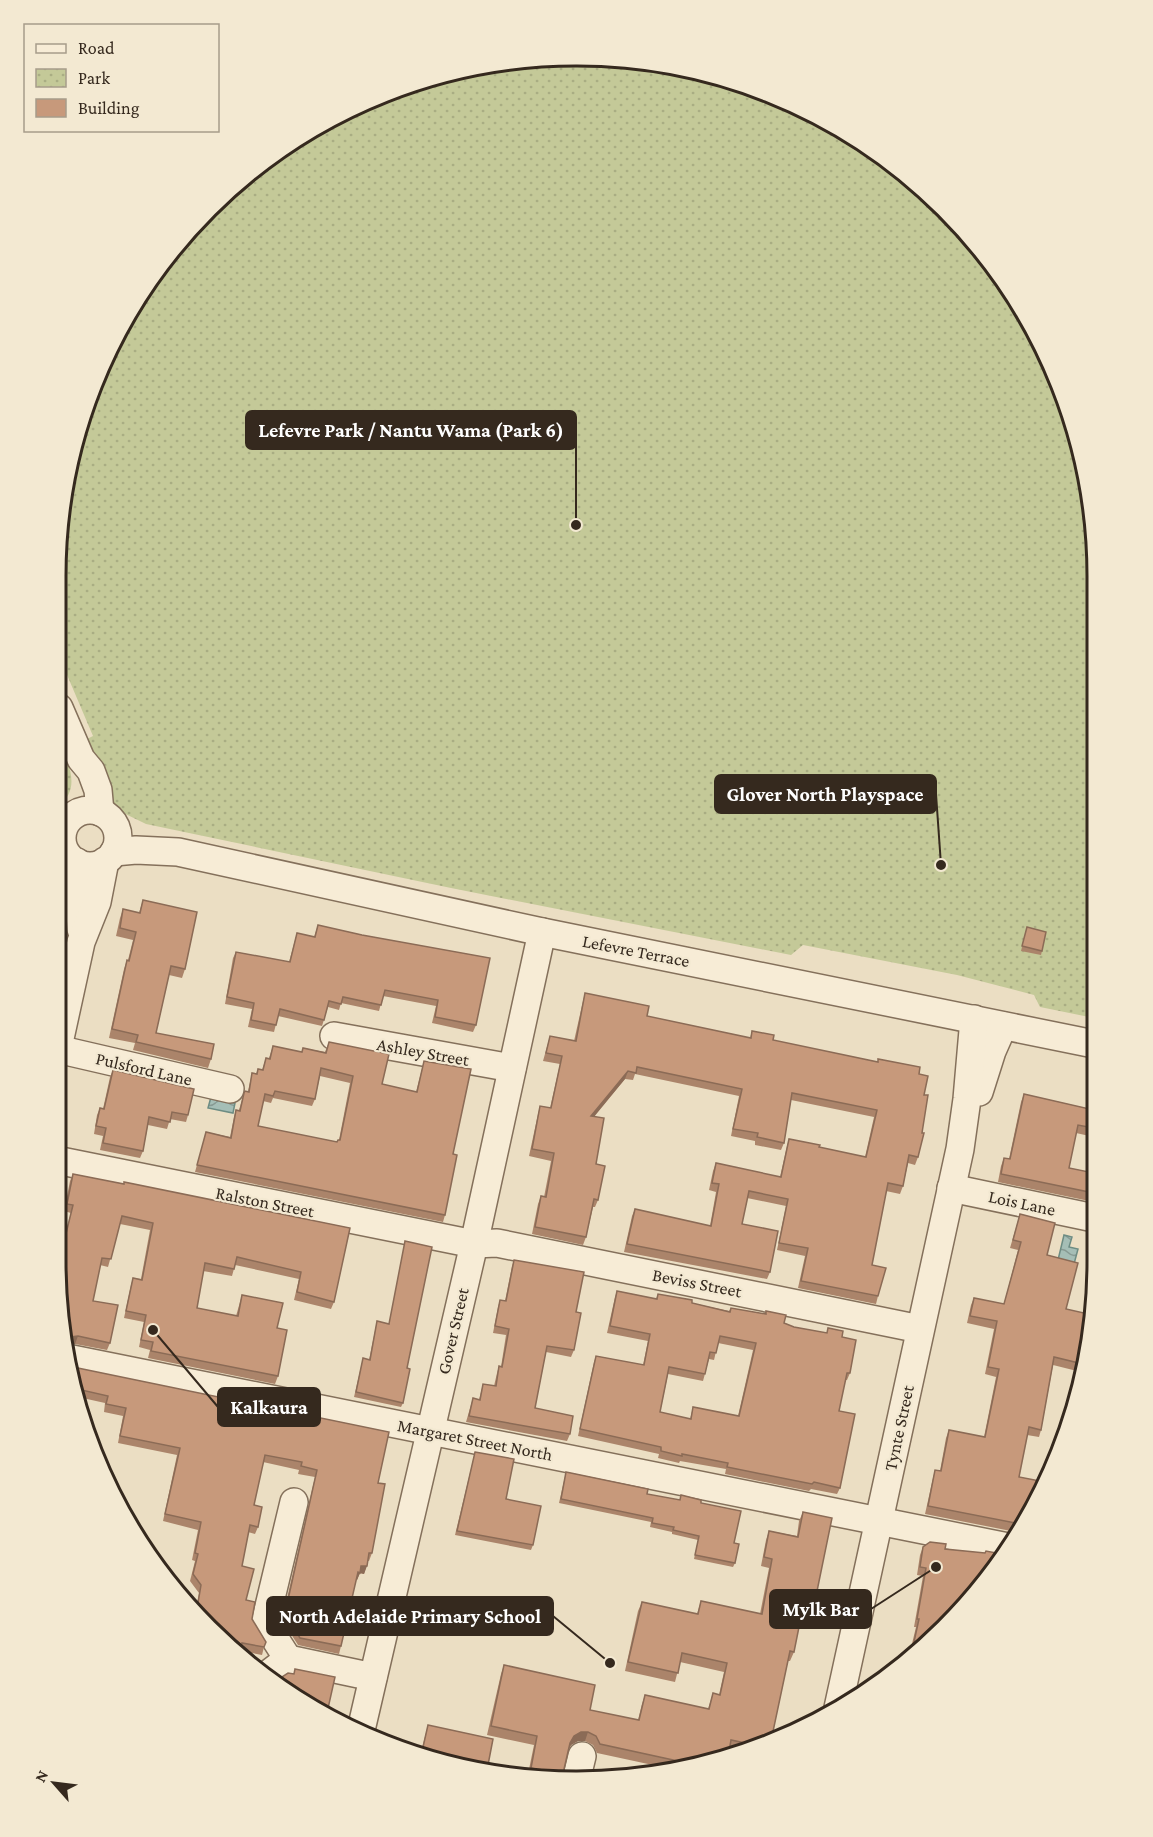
<svg xmlns="http://www.w3.org/2000/svg" width="1153" height="1837" font-family="'Crimson Pro',serif">
  <style>
    .park { fill: url(#park-dots) }
    .water { fill: url(#water-waves); stroke: #6d8c83; stroke-width: 1.5 }
    .lines { fill: none; stroke-linecap: round; stroke-linejoin: round }
    .minor-casing { stroke: #84705b; stroke-width: 30 }
    .minor { stroke: #f7ecd6; stroke-width: 27 }
    .wall { fill: #ab846a; fill-rule: evenodd }
    .shaded-wall { fill: #8b6b56 }
    .building { fill: #c7997b; stroke: #8b6b56; stroke-width: 1.5; fill-rule: evenodd }
    .labels { text-anchor: middle; dominant-baseline: central; stroke-width: 4.5; stroke-linejoin: round; paint-order: stroke }
    .street-label { font-size: 18px; fill: #35291e; stroke: #f3e9d2 }
    .rim { fill: none; stroke: #35291e; stroke-width: 3 }
    .leader { fill: none; stroke: #35291e; stroke-width: 2 }
    .callout-dot { fill: #35291e; stroke: #f3e9d2; stroke-width: 2 }
    .callout { fill: #35291e; stroke: #35291e; stroke-width: 2 }
    .callout-label { font-size: 20px; text-anchor: middle; font-weight: bold; fill: #fff }
  </style>
  <defs>
    <pattern id="park-dots" width="8" height="8" patternUnits="userSpaceOnUse" patternTransform="scale(1.5)"><rect width="8" height="8" fill="#c4c998"/><path d="M2 2h.1M6 6h.1" fill="none" stroke="#a9ad83" stroke-width="1.8" stroke-linecap="round"/></pattern>
    <pattern id="water-waves" width="16" height="10" patternUnits="userSpaceOnUse" patternTransform="scale(1.5)"><rect width="16" height="10" fill="#a5beb6"/><path d="M0 5q4-4 8 0t8 0" fill="none" stroke="#879a93"/></pattern>
  </defs>
  <rect width="100%" height="100%" fill="#ebdec3"/>
  <!-- park -->
  <g class="park">
    <polygon points="610,57 711,73 807,109 893,163 968,233 1028,316 1070,409 1096,542 1094,1018 1040,1007 1034,995 957,975 803,945 791,955 451,888 146,824 105,804 85,740 93,736 59,656 60,509 95,377 163,260 233,185 316,125 409,83 508,60"/>
    <path d="M59,739C67,761 83,789 58,806Z"/>
    <polygon points="58,860 65,872 58,904"/>
  </g>
  <!-- water -->
  <g class="water">
    <polygon points="211,1097 235,1103 233,1113 208,1108"/>
    <polygon points="1064,1235 1072,1237 1069,1247 1078,1249 1074,1264 1058,1260"/>
  </g>
  <g class="lines">
    <defs>
      <g id="minor">
        <polyline points="59,708 81,759 91,771 98,790 100,812"/>
        <circle cx="90" cy="838" r="28"/>
        <polyline points="114,852 136,850 178,852 542,932 1094,1044"/>
        <polyline points="77,862 81,929"/>
        <polyline points="334,1036 512,1068"/>
        <polyline points="57,1049 230,1089"/>
        <polyline points="57,1052 81,942 97,902 105,861"/>
        <polyline points="979,1092 992,1051 1003,1026"/>
        <polyline points="56,1160 474,1244 497,1243 920,1329"/>
        <polyline points="951,1188 1094,1218"/>
        <polyline points="72,1359 1008,1547"/>
        <polyline points="288,1659 265,1623 294,1502"/>
        <polyline points="267,1675 288,1659 373,1677"/>
        <polyline points="838,1708 960,1149 967,1099 974,1019"/>
        <polyline points="361,1730 474,1244 542,932"/>
        <polyline points="576,1781 582,1756"/>
      </g>
    </defs>
    <!-- minor casing -->
    <use href="#minor" class="minor-casing"/>
    <!-- minor -->
    <use href="#minor" class="minor"/>
  </g>
  <!-- wall -->
  <g class="wall">
    <polygon points="143,900 185,969 182,978 169,975 156,1033 211,1059 208,1068 133,1050 135,1043 109,1038 124,969 127,960 128,960 133,940 116,936 120,918 123,909 139,913"/>
    <polygon points="318,925 362,935 476,1025 473,1032 432,1023 436,1006 383,996 379,1011 341,1003 339,1010 328,1007 322,1026 278,1016 274,1032 248,1027 252,1009 225,1004 233,958 236,952 289,962 297,933 314,937"/>
    <polygon points="1027,927 1042,951 1041,955 1021,951"/>
    <polygon points="585,993 647,1016 750,1038 752,1031 773,1040 919,1074 924,1095 922,1133 918,1157 915,1165 908,1163 903,1186 900,1194 886,1191 872,1265 878,1296 876,1304 798,1288 805,1256 777,1250 786,1206 747,1198 742,1224 770,1272 767,1279 624,1252 632,1216 635,1209 710,1226 716,1192 709,1190 713,1171 716,1163 780,1177 787,1146 789,1139 819,1147 865,1157 874,1117 791,1100 784,1143 781,1150 755,1145 755,1141 731,1136 739,1096 635,1074 633,1080 625,1079 594,1116 596,1164 598,1200 595,1207 593,1207 586,1237 583,1245 532,1234 538,1204 541,1196 544,1197 551,1161 529,1156 538,1114 540,1106 550,1108 560,1064 543,1061 550,1036 574,1041 583,1001"/>
    <path d="M329,1042L382,1084L416,1092L424,1061L453,1154L445,1215L443,1222L195,1172L206,1132L230,1137L234,1117L236,1110H239L244,1093L248,1091L252,1073L256,1074L258,1069L262,1070L266,1058H269L273,1046L302,1052L303,1048L325,1052ZM320,1076L350,1083L339,1140L337,1142L258,1126L263,1101L271,1103L273,1098L312,1106L315,1099Z"/>
    <polygon points="113,1070 188,1115 186,1122 170,1119 167,1129 148,1125 143,1151 140,1158 100,1150 103,1136 94,1134 97,1115 100,1108 103,1109 110,1077"/>
    <polygon points="1024,1094 1094,1110 1094,1137 1076,1133 1069,1168 1094,1173 1094,1202 998,1182 1001,1166 1004,1158 1009,1159 1021,1102"/>
    <polygon points="73,1174 350,1228 334,1302 331,1309 294,1300 299,1279 235,1265 232,1276 203,1271 197,1308 236,1316 242,1295 277,1328 278,1376 275,1384 148,1358 150,1350 139,1347 144,1322 124,1318 131,1285 133,1278 141,1279 150,1230 120,1224 108,1267 100,1265 93,1301 110,1343 107,1350 75,1344 69,1344 56,1260 61,1249 71,1213 64,1211 70,1181"/>
    <polygon points="1020,1214 1047,1255 1066,1309 1093,1328 1081,1372 1053,1365 1041,1430 1039,1437 1027,1435 1019,1477 1045,1482 1016,1532 925,1514 933,1478 935,1470 940,1471 946,1438 949,1430 984,1437 996,1377 985,1374 994,1329 967,1323 971,1305 974,1298 1004,1304 1018,1250 1010,1248"/>
    <polygon points="1093,1236 1093,1253 1090,1252"/>
    <polygon points="405,1241 407,1368 403,1403 401,1407 354,1397 363,1358 369,1360 377,1321 389,1324"/>
    <polygon points="514,1260 576,1312 574,1350 571,1357 546,1352 535,1408 570,1434 567,1441 466,1422 473,1398 479,1400 483,1384 494,1386 497,1373 499,1366 501,1367 506,1335 493,1333 498,1307 500,1300 505,1301 512,1266"/>
    <path d="M617,1291L656,1299L658,1294L692,1303L729,1311L731,1308L765,1314L766,1311L784,1323L794,1327L827,1333L828,1328L842,1337L850,1373L847,1380H845L839,1411L840,1488L837,1494L811,1489L809,1491L725,1474L726,1469L680,1461L679,1463L658,1458L659,1454L578,1436L594,1362L596,1356L643,1365L648,1341L607,1333L615,1297ZM718,1343L753,1350L738,1416L693,1407L690,1419L660,1412L668,1374L703,1381L709,1359L714,1360Z"/>
    <polygon points="73,1367 378,1483 372,1553 369,1561 368,1561 364,1574 360,1573 357,1580 356,1580 341,1646 339,1654 298,1645 282,1620 315,1477 298,1474 299,1470 263,1462 254,1505 258,1527 255,1534 248,1532 242,1566 246,1600 252,1619 264,1647 262,1655 241,1651 196,1608 199,1593 190,1581 195,1561 192,1560 198,1530 163,1521 177,1455 118,1443 123,1416 104,1412 105,1403 78,1397"/>
    <polygon points="1062,1434 1065,1434 1058,1459 1056,1458"/>
    <polygon points="475,1452 506,1499 533,1545 531,1550 455,1535"/>
    <polygon points="566,1472 647,1494 680,1500 681,1495 701,1503 734,1543 735,1563 733,1567 694,1559 698,1540 672,1534 672,1532 650,1527 651,1522 559,1503"/>
    <polygon points="803,1512 816,1596 813,1605 795,1602 790,1625 794,1652 790,1661 788,1661 771,1741 745,1753 729,1750 728,1757 662,1767 597,1753 593,1745 585,1741 578,1741 571,1745 569,1749 564,1769 564,1777 567,1780 528,1774 534,1745 487,1735 501,1674 504,1665 590,1710 638,1720 642,1704 645,1695 708,1709 713,1693 719,1695 724,1672 680,1662 675,1682 625,1671 638,1611 642,1602 697,1614 701,1601 760,1614 769,1568 761,1566 766,1540 769,1531 797,1536 799,1521"/>
    <polygon points="923,1547 945,1549 1001,1559 990,1577 910,1652 916,1627 914,1627 923,1576 917,1575 920,1555"/>
    <polygon points="428,1725 488,1765 487,1767 420,1756"/>
  </g>
  <!-- shaded-wall -->
  <g class="shaded-wall">
    <polygon points="628,1071 625,1079 589,1123 591,1116"/>
    <polygon points="78,1336 75,1344 69,1344 68,1338 70,1337"/>
    <polygon points="361,1566 367,1566 364,1574 360,1573 357,1580 355,1580"/>
    <polygon points="581,1732 588,1732 585,1741 578,1741 571,1745 567,1752 570,1743 574,1736"/>
  </g>
  <!-- building -->
  <g class="building">
    <polygon points="143,900 197,912 185,969 171,966 156,1033 214,1044 211,1059 136,1042 138,1035 112,1029 127,960 129,961 136,932 120,928 123,909 140,913"/>
    <polygon points="318,925 362,935 490,958 476,1025 435,1017 438,1000 385,990 381,1005 343,997 341,1004 329,1001 324,1020 280,1009 276,1025 251,1020 254,1003 227,997 236,952 290,962 297,933 315,937"/>
    <polygon points="1027,927 1046,932 1042,951 1022,946"/>
    <polygon points="585,993 649,1006 647,1016 751,1038 752,1031 774,1035 773,1040 878,1062 878,1059 920,1067 919,1074 928,1076 924,1095 928,1095 922,1133 924,1133 918,1157 909,1155 903,1186 888,1183 872,1265 886,1268 878,1296 801,1281 808,1248 779,1243 788,1199 749,1191 742,1224 778,1231 770,1272 627,1244 635,1209 711,1226 719,1184 712,1183 716,1163 781,1177 789,1139 820,1145 819,1147 866,1157 877,1110 792,1093 784,1143 757,1137 758,1133 733,1129 742,1089 637,1067 636,1073 628,1071 591,1116 604,1118 596,1164 605,1166 598,1200 594,1199 586,1237 535,1227 541,1196 546,1197 554,1153 532,1149 540,1106 551,1108 562,1056 546,1053 550,1036 576,1041"/>
    <path d="M329,1042L389,1054L382,1084L417,1092L424,1061L471,1069L453,1154L457,1155L445,1215L197,1165L206,1132L231,1138L236,1110L240,1111L244,1093L245,1091L249,1092L252,1073L257,1074L258,1069L263,1070L266,1058L270,1059L273,1046L302,1052L303,1048L326,1053ZM321,1068L353,1076L340,1140H338L337,1142L258,1126L265,1094L273,1096L275,1091L315,1099Z"/>
    <polygon points="113,1070 194,1089 188,1115 172,1112 170,1122 149,1117 143,1151 103,1143 106,1128 96,1126 100,1108 104,1109"/>
    <polygon points="1024,1094 1094,1110 1094,1128 1078,1125 1069,1168 1094,1173 1094,1193 1001,1174 1004,1158 1010,1159"/>
    <polygon points="73,1174 124,1184 124,1182 350,1228 334,1302 297,1292 301,1272 237,1257 234,1269 205,1263 197,1308 238,1316 242,1295 283,1303 277,1328 287,1330 278,1376 151,1351 153,1342 141,1340 146,1315 126,1311 133,1278 142,1280 153,1223 122,1216 111,1259 102,1258 93,1301 118,1305 110,1343 78,1336 70,1337 68,1338 56,1260 56,1248 62,1250 73,1205 67,1204"/>
    <polygon points="1020,1214 1055,1223 1047,1255 1078,1263 1066,1309 1093,1315 1093,1328 1083,1364 1054,1357 1041,1430 1029,1427 1019,1477 1045,1482 1021,1524 928,1506 935,1470 941,1471 949,1430 985,1437 999,1369 988,1367 997,1321 970,1316 974,1298 1004,1304 1021,1242 1013,1240"/>
    <polygon points="405,1241 432,1247 407,1368 410,1369 403,1403 356,1392 363,1358 370,1360 377,1321 389,1324"/>
    <polygon points="514,1260 584,1272 576,1312 581,1313 574,1350 547,1346 535,1408 573,1416 570,1434 469,1416 473,1398 480,1400 483,1384 496,1386 499,1366 502,1367 509,1329 495,1326 500,1300 506,1301"/>
    <path d="M617,1291L657,1299L658,1294L692,1300V1303L730,1312L731,1308L766,1314V1311L786,1315L784,1323L794,1327L827,1333L828,1328L843,1331L842,1337L856,1340L850,1373H847L839,1411L855,1414L840,1488L814,1482L812,1484L727,1467L728,1463L682,1454V1456L661,1451V1447L580,1429L596,1356L644,1365L650,1334L610,1326ZM720,1336L756,1343L739,1416L693,1407L691,1419L660,1412L669,1367L705,1374L710,1352L716,1353Z"/>
    <polygon points="73,1367 389,1432 378,1483 385,1484 372,1553 369,1553 367,1566 361,1566 360,1573 358,1572 341,1646 300,1638 285,1613 317,1470 301,1466 302,1462 265,1455 254,1505 262,1507 258,1527 250,1525 242,1566 254,1569 246,1600 255,1602 252,1619 266,1642 264,1647 242,1643 241,1650 197,1609 201,1585 193,1574 198,1554 195,1553 201,1522 165,1514 180,1448 120,1436 126,1408 106,1404 108,1396 77,1389"/>
    <polygon points="1062,1434 1065,1434 1060,1452 1058,1452"/>
    <polygon points="475,1452 514,1459 506,1499 541,1506 533,1545 457,1531"/>
    <polygon points="101,1460 106,1462 105,1468"/>
    <polygon points="566,1472 648,1489 647,1494 680,1500 681,1495 701,1500 701,1503 741,1511 734,1543 739,1544 735,1563 695,1555 699,1536 673,1530 674,1527 652,1523 653,1518 561,1499"/>
    <polygon points="803,1512 832,1518 816,1596 797,1592 790,1625 799,1627 794,1652 790,1651 771,1741 759,1746 731,1740 728,1757 687,1763 600,1744 596,1736 588,1732 581,1732 574,1736 570,1743 564,1769 564,1777 567,1780 535,1775 536,1769 531,1768 537,1736 491,1726 504,1665 595,1685 590,1710 639,1720 645,1695 709,1709 713,1693 720,1695 727,1663 682,1653 678,1673 628,1662 642,1602 698,1614 701,1601 762,1614 772,1559 764,1557 769,1531 798,1537"/>
    <polygon points="930,1542 946,1544 945,1549 985,1553 986,1551 1002,1554 1001,1559 991,1576 988,1575 987,1580 912,1651 919,1619 917,1619 926,1568 920,1567 923,1547"/>
    <polygon points="295,1669 335,1677 327,1713 287,1694 274,1682 288,1673 294,1674"/>
    <polygon points="428,1725 493,1739 488,1765 462,1759 462,1763 421,1756"/>
  </g>
  <g class="labels">
    <!-- street labels -->
    <g class="street-label">
      <text transform="translate(636 951) rotate(11)">Lefevre Terrace</text>
      <text transform="translate(423 1052) rotate(10)">Ashley Street</text>
      <text transform="translate(144 1069) rotate(13)">Pulsford Lane</text>
      <text transform="translate(265 1202) rotate(11)">Ralston Street</text>
      <text transform="translate(1022 1203) rotate(12)">Lois Lane</text>
      <text transform="translate(697 1283) rotate(11)">Beviss Street</text>
      <text transform="translate(453 1331) rotate(-77)">Gover Street</text>
      <text transform="translate(899 1428) rotate(-78)">Tynte Street</text>
      <text transform="translate(475 1440) rotate(11)">Margaret Street North</text>
    </g>
  </g>
  <!-- crop -->
  <path d="M0 0H1153V1837H0ZM576 66H577A510 510 0 0 1 1087 576V1261A510 510 0 0 1 577 1771H576A510 510 0 0 1 66 1261V576A510 510 0 0 1 576 66Z" fill="#f3e9d2" fill-rule="evenodd"/>
  <path class="rim" d="M576 66H577A510 510 0 0 1 1087 576V1261A510 510 0 0 1 577 1771H576A510 510 0 0 1 66 1261V576A510 510 0 0 1 576 66Z"/>
  <!-- callouts -->
  <path class="leader" d="M576 525L576 430M941 865L936 794M153 1330L218 1407M936 1567L871 1609M610 1663L553 1616"/>
  <g class="callout-dot">
    <circle cx="576" cy="525" r="6"/>
    <circle cx="941" cy="865" r="6"/>
    <circle cx="153" cy="1330" r="6"/>
    <circle cx="936" cy="1567" r="6"/>
    <circle cx="610" cy="1663" r="6"/>
  </g>
  <g class="callout">
    <rect x="246" y="411" width="330" height="38" rx="6"/>
    <rect x="715" y="775" width="221" height="38" rx="6"/>
    <rect x="218" y="1388" width="102" height="38" rx="6"/>
    <rect x="770" y="1590" width="101" height="38" rx="6"/>
    <rect x="267" y="1597" width="286" height="38" rx="6"/>
  </g>
  <g class="callout-label">
    <text x="411" y="437">Lefevre Park / Nantu Wama (Park 6)</text>
    <text x="825" y="801">Glover North Playspace</text>
    <text x="269" y="1414">Kalkaura</text>
    <text x="821" y="1616">Mylk Bar</text>
    <text x="410" y="1623">North Adelaide Primary School</text>
  </g>
  <!-- legend -->
  <rect x="24" y="24" width="195" height="108" fill="#f3e9d2" stroke="#a79c8a" stroke-width="1.5"/>
  <rect x="36" y="44" width="30" height="9" fill="#f7ecd6" stroke="#a79c8a" stroke-width="1.5"/>
  <text x="78" y="54" font-size="18" fill="#35291e">Road</text>
  <rect x="36" y="69" width="30" height="18" fill="url(#park-dots)" stroke="#a79c8a" stroke-width="1.5"/>
  <text x="78" y="84" font-size="18" fill="#35291e">Park</text>
  <rect x="36" y="99" width="30" height="18" fill="#c7997b" stroke="#a79c8a" stroke-width="1.5"/>
  <text x="78" y="114" font-size="18" fill="#35291e">Building</text>
  <!-- north arrow -->
  <g transform="translate(54 1783) rotate(298)" stroke="#f3e9d2" stroke-width="4.5" paint-order="stroke">
  <path d="M0-4.5L10 22L0 15L-10 22Z" fill="#35291e"/>
  <text y="-9" font-size="16" font-weight="bold" text-anchor="middle" fill="#35291e">N</text>
  </g>
</svg>
